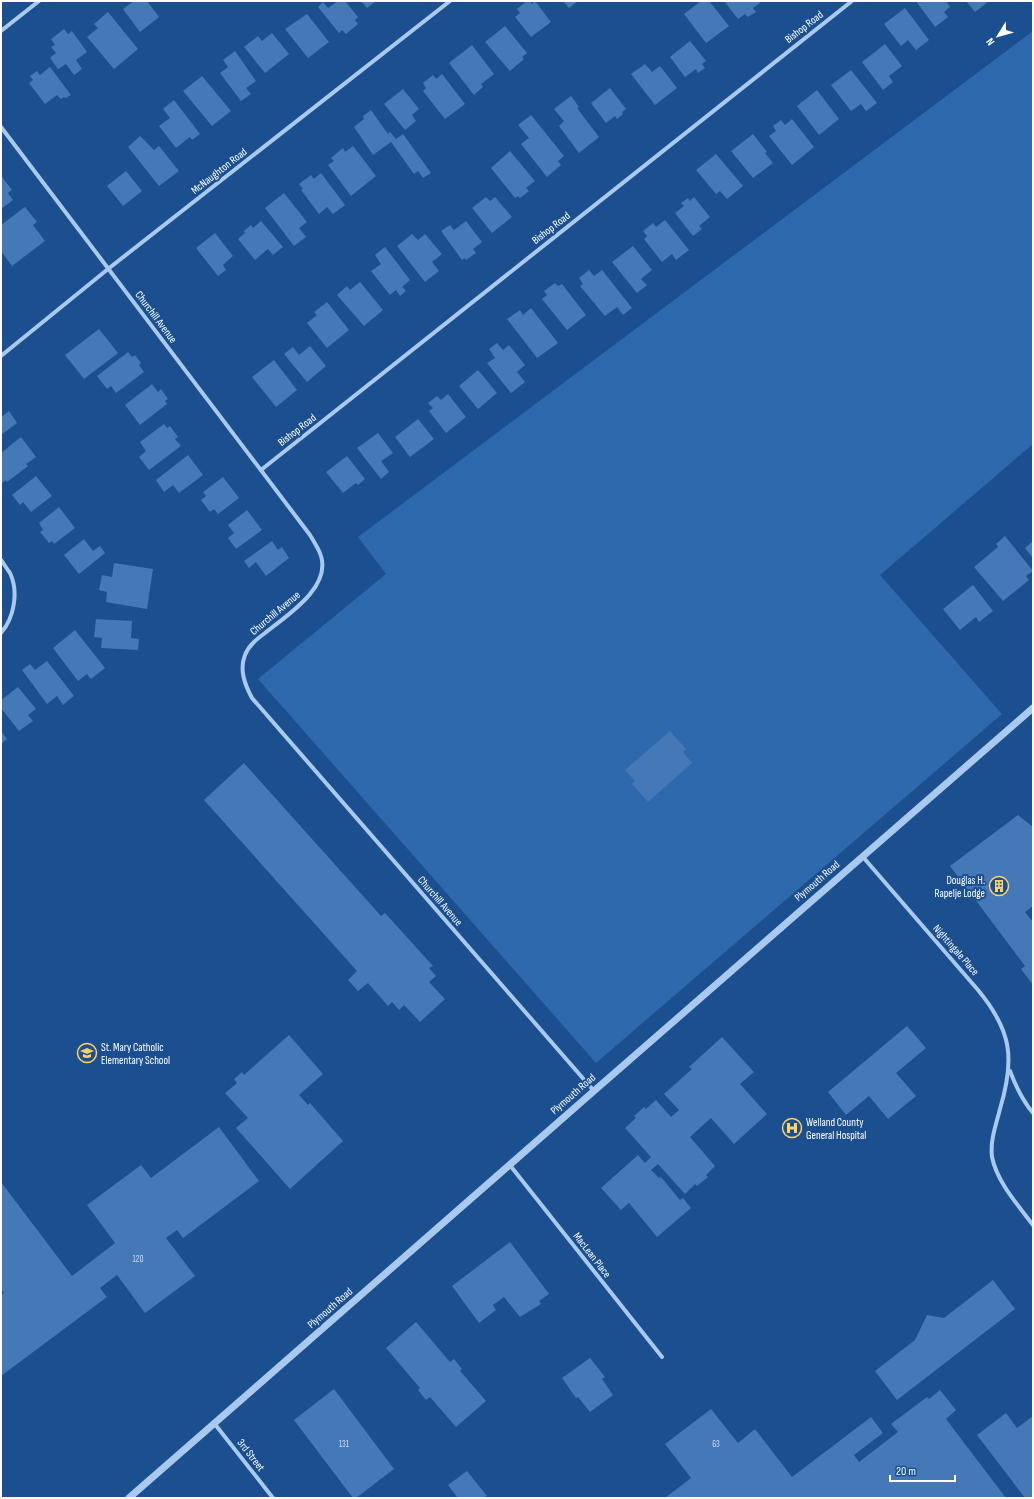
<svg xmlns="http://www.w3.org/2000/svg" width="1034" height="1499" font-family="'Sofia Sans Condensed',sans-serif">
  <style>
    .green { fill: #2e69ad }
    .building { fill: #4478b7 }
    .lines { fill: none; stroke-linecap: round; stroke-linejoin: round }
    .minor { stroke: #a9c9ee; stroke-width: 4 }
    .tertiary { stroke: #a9c9ee; stroke-width: 7 }
    .labels { text-anchor: middle; dominant-baseline: central; stroke-width: 4; stroke-linejoin: round; paint-order: stroke }
    .number-label { font-size: 9px; fill: #d0dded }
    .street-label { font-size: 11px; fill: #fff; stroke: #1b4f8f }
    .poi-label { font-size: 11px; fill: #fff; stroke: #1b4f8f; text-anchor: start }
  </style>
  <rect width="100%" height="100%" fill="#1b4f8f"/>
  <!-- green -->
  <polygon class="green" points="1033,31 1033,444 880,575 1002,714 596,1063 258,679 386,574 358,537"/>
  <!-- building -->
  <g class="building">
    <polygon points="134,1 147,1 159,17 140,32 123,9"/>
    <polygon points="338,1 345,1 358,17 355,20 358,24 346,34 342,30 339,33 318,7 323,2 328,8"/>
    <polygon points="361,1 376,1 367,8"/>
    <polygon points="527,1 530,1 532,4 535,1 551,22 531,37 515,17 520,13 517,9"/>
    <polygon points="563,1 578,1 569,8"/>
    <polygon points="701,1 709,1 729,26 706,43 684,14"/>
    <polygon points="724,1 758,1 760,3 753,8 756,12 748,17 745,14 738,19"/>
    <polygon points="916,1 946,1 950,7 944,12 948,17 935,27"/>
    <polygon points="966,1 989,1 975,12"/>
    <polygon points="905,8 929,40 916,50 908,40 901,46 884,24"/>
    <polygon points="108,12 138,49 114,69 87,37 98,28 94,24"/>
    <polygon points="307,14 329,42 308,58 285,29"/>
    <polygon points="505,26 527,53 522,57 524,59 510,71 485,42"/>
    <polygon points="64,29 68,34 72,31 87,52 76,60 82,69 74,75 66,64 58,69 50,58 56,53 51,47 55,45 51,39"/>
    <polygon points="272,33 289,54 265,73 244,47 258,36 262,41"/>
    <polygon points="690,41 706,61 702,64 705,68 698,73 696,69 685,77 670,57"/>
    <polygon points="885,44 902,66 889,76 893,82 883,90 862,62"/>
    <polygon points="472,45 494,74 481,84 483,87 474,95 449,63"/>
    <polygon points="235,51 256,81 246,88 251,94 241,101 220,73 228,67 223,60"/>
    <polygon points="645,64 652,72 660,66 677,88 655,105 631,74"/>
    <polygon points="50,67 71,95 66,98 64,97 61,99 57,95 45,104 29,83 33,80 30,76 37,71 40,75"/>
    <polygon points="851,70 877,103 866,111 861,104 851,111 831,85"/>
    <polygon points="442,74 465,104 445,119 423,91 426,88 423,83 433,75 436,79"/>
    <polygon points="202,76 231,111 212,126 183,91"/>
    <polygon points="610,88 626,109 622,112 623,114 617,119 615,116 606,123 591,103"/>
    <polygon points="403,89 419,109 412,115 416,121 405,130 384,104"/>
    <polygon points="817,90 839,119 819,135 797,106"/>
    <polygon points="571,96 579,107 577,108 599,137 579,153 559,126 564,121 554,109"/>
    <polygon points="174,100 200,134 192,140 190,137 176,148 159,126 170,118 163,109"/>
    <polygon points="371,110 388,134 390,132 396,139 403,134 431,173 423,178 418,171 414,174 391,142 373,155 354,127 364,119 363,116"/>
    <polygon points="531,115 564,156 558,161 561,165 547,177 521,144 529,138 518,125"/>
    <polygon points="792,119 814,147 792,165 769,136 776,131 773,126 781,120 785,125"/>
    <polygon points="753,134 767,152 765,153 773,163 753,178 731,151"/>
    <polygon points="140,136 154,150 159,146 179,171 159,186 128,147"/>
    <polygon points="353,146 376,176 351,196 328,165 334,161 331,158 343,148 345,152"/>
    <polygon points="510,151 535,181 526,188 529,191 520,198 518,196 515,198 491,168"/>
    <polygon points="716,154 743,186 727,199 720,191 716,194 696,170"/>
    <polygon points="126,171 142,191 123,206 107,186"/>
    <polygon points="321,173 345,205 333,214 327,207 319,214 301,190 303,189 299,184 311,175 314,179"/>
    <polygon points="2,177 12,190 8,193 13,200 1,209"/>
    <polygon points="284,193 307,222 299,228 306,237 294,246 265,208"/>
    <polygon points="486,197 490,201 495,197 512,217 492,233 472,208"/>
    <polygon points="694,197 710,217 699,226 702,229 693,236 675,213 684,206 681,203 688,198 690,201"/>
    <polygon points="25,207 37,222 33,225 45,241 12,266 1,251 1,225"/>
    <polygon points="665,220 689,250 676,260 672,254 662,262 644,239 647,236 643,231 653,223 656,227"/>
    <polygon points="261,221 283,247 273,255 268,249 255,260 238,239 245,233 244,231 251,225 253,228"/>
    <polygon points="466,221 482,242 473,249 476,253 466,260 465,258 462,260 441,231 450,225 454,230"/>
    <polygon points="215,233 233,256 223,265 226,270 218,276 196,248"/>
    <polygon points="412,234 418,240 425,234 442,254 432,262 439,271 425,282 397,246"/>
    <polygon points="633,246 652,270 641,279 647,285 637,293 612,262"/>
    <polygon points="385,247 410,280 402,287 406,291 400,296 396,290 390,295 371,271 381,264 375,255"/>
    <polygon points="589,270 594,276 602,270 632,308 623,315 617,307 605,316 580,286 583,284 579,278"/>
    <polygon points="360,282 383,310 364,326 337,295 347,286 350,290"/>
    <polygon points="555,283 558,286 562,284 586,315 567,330 542,299 547,295 544,291"/>
    <polygon points="327,302 349,330 327,348 307,323 317,315 314,312"/>
    <polygon points="531,308 558,343 537,358 507,319 520,310 523,315"/>
    <polygon points="99,329 118,353 84,379 65,355"/>
    <polygon points="497,343 503,350 509,345 525,365 517,372 525,382 511,393 487,363 495,358 489,349"/>
    <polygon points="310,346 326,366 307,382 284,354 293,347 299,355"/>
    <polygon points="128,352 132,357 135,355 141,363 139,365 144,372 116,393 111,386 107,389 97,376"/>
    <polygon points="274,360 297,390 276,407 252,377"/>
    <polygon points="478,370 497,393 478,409 459,386"/>
    <polygon points="152,384 158,392 161,389 168,399 165,401 167,404 140,425 125,405"/>
    <polygon points="448,394 466,417 446,433 429,411 433,408 428,403 437,396 441,400"/>
    <polygon points="9,411 17,423 1,435 1,417"/>
    <polygon points="418,419 434,439 410,457 395,437"/>
    <polygon points="164,424 167,428 170,426 178,437 175,439 181,446 149,470 139,457 146,451 140,442"/>
    <polygon points="378,433 393,453 381,461 389,472 381,479 357,448"/>
    <polygon points="21,437 36,457 26,464 28,466 7,482 6,480 2,483 1,453"/>
    <polygon points="188,455 203,475 179,493 173,485 164,492 156,480"/>
    <polygon points="347,456 365,479 358,485 356,483 343,493 326,472"/>
    <polygon points="36,476 52,496 31,512 23,502 20,505 12,495"/>
    <polygon points="223,477 239,498 218,514 214,509 210,512 201,500 206,496 203,492"/>
    <polygon points="59,507 75,528 54,544 52,541 49,543 40,532 43,530 39,523"/>
    <polygon points="247,510 262,530 236,549 228,538 234,533 228,525"/>
    <polygon points="1005,536 1033,571 1026,576 1029,580 1003,601 974,567 998,547 996,544"/>
    <polygon points="84,539 93,551 100,546 105,553 79,574 64,555"/>
    <polygon points="272,541 278,550 282,547 289,558 266,576 256,562 249,568 244,561"/>
    <polygon points="1033,541 1033,558 1025,548"/>
    <polygon points="114,563 153,569 147,609 106,602 107,592 99,590 102,575 112,577"/>
    <polygon points="973,585 993,611 979,622 976,617 960,630 943,609"/>
    <polygon points="96,619 132,621 131,638 139,639 138,650 101,648 102,638 94,637"/>
    <polygon points="75,630 105,668 91,679 87,674 78,681 53,648"/>
    <polygon points="47,661 74,696 63,705 57,696 47,704 22,670 30,664 35,670"/>
    <polygon points="18,687 36,709 28,715 33,721 19,731 1,708 1,700"/>
    <polygon points="1,731 7,739 1,744"/>
    <polygon points="670,731 686,749 683,752 692,763 648,802 632,784 635,781 625,770"/>
    <polygon points="244,763 381,916 385,913 433,966 429,968 436,976 429,982 445,999 420,1022 404,1005 399,1010 392,1002 388,1006 368,983 358,991 348,980 357,971 204,800"/>
    <polygon points="1018,815 1033,827 1033,906 1025,912 1033,922 1033,985 1021,969 1025,966 950,866"/>
    <polygon points="907,1026 926,1048 896,1073 916,1096 888,1119 869,1096 846,1115 828,1092"/>
    <polygon points="289,1035 323,1074 299,1095 308,1105 310,1103 343,1141 290,1189 236,1128 248,1118 225,1093 237,1083 234,1079 242,1072 244,1075"/>
    <polygon points="722,1037 754,1072 740,1084 767,1114 734,1144 711,1118 690,1137 715,1166 706,1175 708,1177 697,1186 695,1184 685,1194 658,1164 651,1170 659,1178 661,1177 680,1200 683,1198 691,1208 657,1237 629,1203 621,1210 601,1188 638,1155 645,1163 651,1157 625,1128 636,1118 634,1116 644,1107 646,1109 656,1100 671,1117 679,1110 664,1094 692,1069 689,1067"/>
    <polygon points="219,1127 259,1181 183,1238 177,1230 166,1238 195,1276 145,1313 117,1275 100,1288 107,1297 1,1376 1,1295 4,1293 1,1289 1,1182 72,1276 115,1243 87,1205 141,1165 151,1178"/>
    <polygon points="510,1242 549,1294 539,1301 541,1304 520,1317 504,1297 493,1305 496,1310 479,1323 452,1286"/>
    <polygon points="993,1280 1015,1309 897,1400 875,1371 915,1340 927,1315 944,1318"/>
    <polygon points="416,1322 450,1362 454,1359 462,1369 460,1371 486,1401 456,1427 430,1397 426,1400 418,1390 420,1388 386,1348"/>
    <polygon points="590,1358 605,1377 602,1379 613,1395 590,1412 578,1397 576,1398 562,1378"/>
    <polygon points="334,1389 394,1469 356,1498 353,1498 294,1420"/>
    <polygon points="940,1390 956,1410 946,1419 1006,1498 665,1498 691,1478 665,1444 711,1409 738,1443 755,1429 792,1477 871,1417 883,1433 854,1455 859,1462 898,1432 891,1424 927,1397 929,1399"/>
    <polygon points="1006,1413 1017,1428 1033,1416 1033,1498 1025,1498 977,1435"/>
    <polygon points="467,1471 487,1496 484,1498 458,1498 448,1485"/>
  </g>
  <g class="lines">
    <!-- minor -->
    <g class="minor">
      <polyline points="1,31 39,1"/>
      <path d="M1,127L310,535C314,542 319,549 321,556C331,588 286,616 265,633C257,639 249,645 245,655C239,670 245,685 252,698L594,1091"/>
      <polyline points="1,356 108,269 450,1"/>
      <polyline points="261,470 852,1"/>
      <path d="M1,560C4,564 7,569 10,573C19,592 14,618 1,633"/>
      <path d="M863,857L978,990C1012,1031 1015,1059 1000,1109C996,1125 990,1140 992,1157C997,1182 1018,1205 1033,1225"/>
      <path d="M1010,1071C1016,1087 1022,1100 1033,1113"/>
      <polyline points="509,1164 662,1357"/>
      <polyline points="214,1423 273,1498"/>
    </g>
    <!-- tertiary -->
    <path class="tertiary" d="M129,1498C429,1234 732,971 1033,708"/>
  </g>
  <!-- icons -->
  <defs>
    <symbol id="building-ring" viewBox="-11 -11 22 22"><circle r="9.5" fill="#1b4f8f" stroke="#ffd166" stroke-width="1.5"/><path d="M-4-6H4V6H1V3H-1V6H-4ZM-2.5-4.3h1.7v1.8h-1.7ZM.8-4.3h1.7v1.8H.8ZM-2.5-1h1.7V.8h-1.7ZM.8-1h1.7V.8H.8Z" fill="#ffd166"/></symbol>
    <symbol id="school-ring" viewBox="-11 -11 22 22"><circle r="9.5" fill="#1b4f8f" stroke="#ffd166" stroke-width="1.5"/><path d="M0-5L7-2L0 1L-7-2ZM-4 1L0 2.5L4 1V4Q0 6-4 4Z" fill="#ffd166"/></symbol>
    <symbol id="hospital-ring" viewBox="-11 -11 22 22"><circle r="9.5" fill="#1b4f8f" stroke="#ffd166" stroke-width="1.5"/><path d="M-5-5h3v3.5h4V-5h3V5h-3V1.5h-4V5h-3Z" fill="#ffd166"/></symbol>
  </defs>
  <g fill-rule="evenodd">
    <use href="#building-ring" x="988" y="875" width="22" height="22"/>
    <use href="#school-ring" x="76" y="1042" width="22" height="22"/>
    <use href="#hospital-ring" x="781" y="1117" width="22" height="22"/>
  </g>
  <g class="labels">
    <!-- number labels -->
    <g class="number-label">
      <text x="138" y="1259">120</text>
      <text x="344" y="1444">131</text>
      <text x="716" y="1444">63</text>
    </g>
    <!-- street labels -->
    <g class="street-label">
      <text transform="translate(804 27) rotate(-38)">Bishop Road</text>
      <text transform="translate(219 171) rotate(-38)">McNaughton Road</text>
      <text transform="translate(551 228) rotate(-38)">Bishop Road</text>
      <text transform="translate(156 317) rotate(53)">Churchill Avenue</text>
      <text transform="translate(297 430) rotate(-38)">Bishop Road</text>
      <text transform="translate(275 613) rotate(-40)">Churchill Avenue</text>
      <text transform="translate(817 881) rotate(-41)">Plymouth Road</text>
      <text transform="translate(440 901) rotate(49)">Churchill Avenue</text>
      <text transform="translate(956 950) rotate(49)">Nightingale Place</text>
      <text transform="translate(573 1094) rotate(-41)">Plymouth Road</text>
      <text transform="translate(592 1255) rotate(52)">MacLean Place</text>
      <text transform="translate(330 1308) rotate(-41)">Plymouth Road</text>
      <text transform="translate(251 1455) rotate(52)">3rd Street</text>
    </g>
    <!-- poi labels -->
    <g class="poi-label">
      <text x="985" y="880" text-anchor="end">Douglas H.<tspan x="985" dy="13">Rapelje Lodge</tspan></text>
      <text x="101" y="1047">St. Mary Catholic<tspan x="101" dy="13">Elementary School</tspan></text>
      <text x="806" y="1122">Welland County<tspan x="806" dy="13">General Hospital</tspan></text>
    </g>
  </g>
  <!-- border -->
  <rect width="1034" height="1499" fill="none" stroke="#ffffff" stroke-width="4"/>
  <!-- north arrow -->
  <g transform="translate(998 36) rotate(233)" stroke="#1b4f8f" stroke-width="3" paint-order="stroke">
  <path d="M0-3L7 15L0 10L-7 15Z" fill="#ffffff"/>
  <text y="-6" font-size="11" font-weight="bold" text-anchor="middle" fill="#ffffff">N</text>
  </g>
  <!-- scale -->
  <path d="M890 1475v6h65v-6" fill="none" stroke="#ffffff" stroke-width="2"/>
  <text x="896" y="1475" font-size="12" fill="#ffffff" stroke="#1b4f8f" stroke-width="3" paint-order="stroke">20 m</text>
</svg>
